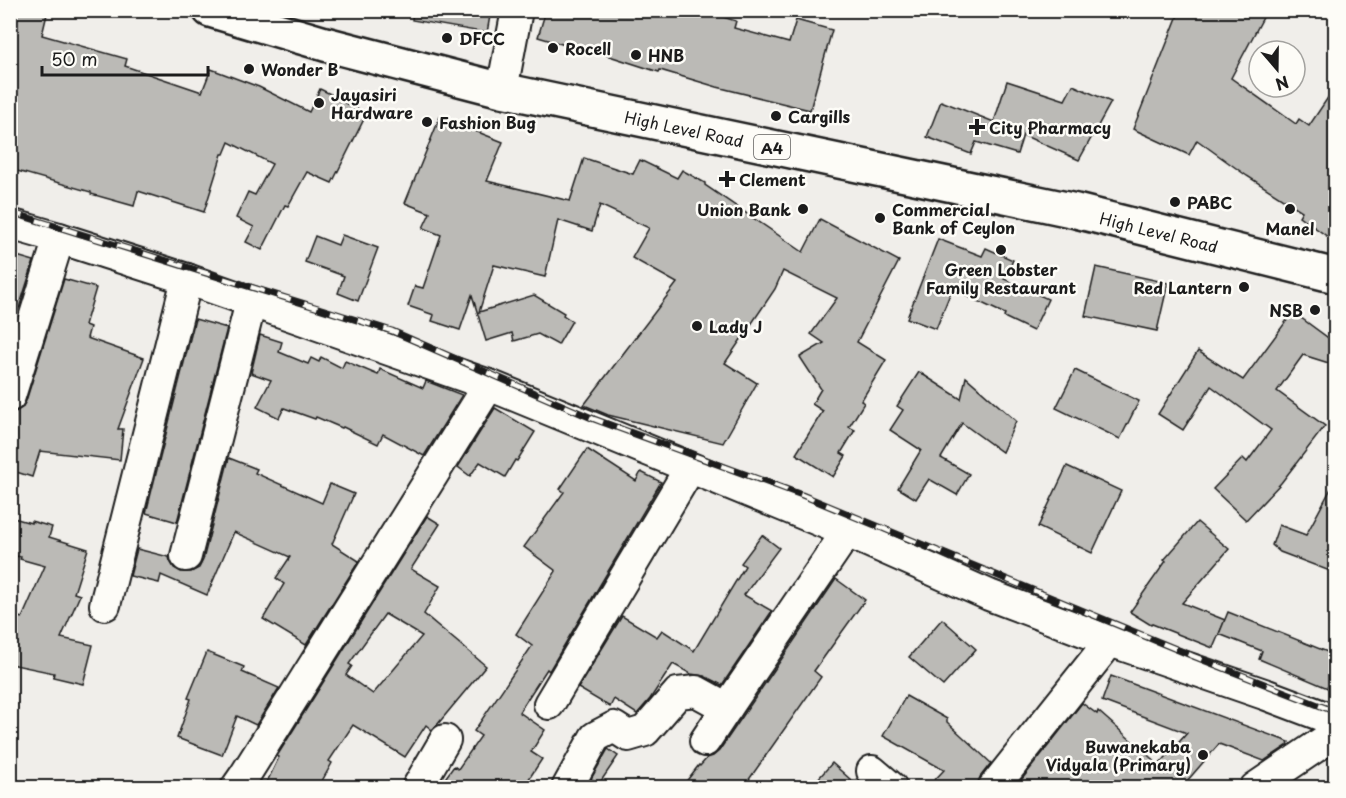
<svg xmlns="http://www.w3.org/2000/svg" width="1346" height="798" font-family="'Playpen Sans',sans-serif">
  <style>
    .building { fill: #bbbab6; stroke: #1c1c1c; stroke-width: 1.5; fill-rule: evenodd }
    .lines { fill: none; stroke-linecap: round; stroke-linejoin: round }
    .minor-casing { stroke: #1c1c1c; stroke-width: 34 }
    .highway-casing { stroke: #1c1c1c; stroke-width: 38 }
    .minor { stroke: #fdfcf7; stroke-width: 30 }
    .highway { stroke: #fdfcf7; stroke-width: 33 }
    .rail-casing { stroke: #1c1c1c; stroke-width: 7 }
    .rail { stroke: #fdfcf7; stroke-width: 4.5; stroke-dasharray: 14; stroke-linecap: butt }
    .poi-dot { fill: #1c1c1c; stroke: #fdfcf7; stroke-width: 2 }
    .labels { text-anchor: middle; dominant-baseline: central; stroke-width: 5; stroke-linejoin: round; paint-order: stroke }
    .shield { fill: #fdfcf7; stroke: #605f5e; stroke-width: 1.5 }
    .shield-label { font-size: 15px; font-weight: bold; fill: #1c1c1c }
    .poi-label { font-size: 16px; font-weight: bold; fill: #1c1c1c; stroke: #fdfcf7; text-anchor: start }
    .street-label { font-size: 16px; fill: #1c1c1c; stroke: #fdfcf7 }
  </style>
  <rect width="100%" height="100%" fill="#f0eeea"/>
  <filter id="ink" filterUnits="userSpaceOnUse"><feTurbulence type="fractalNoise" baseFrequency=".0167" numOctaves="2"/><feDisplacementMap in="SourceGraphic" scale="12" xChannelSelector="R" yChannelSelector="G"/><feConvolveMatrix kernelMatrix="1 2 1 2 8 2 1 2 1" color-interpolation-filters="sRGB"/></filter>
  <g filter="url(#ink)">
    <!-- building -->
    <g class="building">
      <polygon points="12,10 48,10 42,35 127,59 125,66 202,92 211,69 259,87 309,112 320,89 339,98 338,100 367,113 332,183 307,172 288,206 285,205 262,250 246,242 254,227 236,218 248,192 255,195 272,164 229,142 224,154 222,154 204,212 138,191 134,206 91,194 91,192 10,169 10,19"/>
      <polygon points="413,10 491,10 487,33 412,20"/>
      <polygon points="546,10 701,10 736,21 734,28 789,43 796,20 832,30 810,110 717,87 660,70 659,72 600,53 599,55 538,37"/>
      <polygon points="1180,10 1267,10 1231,78 1296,124 1299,119 1309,126 1335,87 1335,242 1299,216 1302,211 1247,176 1197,140 1189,155 1133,129"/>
      <polygon points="1007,81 1065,100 1073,85 1111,102 1079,160 1023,135 1017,154 976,142 971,154 927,137 941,101 994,122"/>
      <polygon points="440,117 503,142 487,181 570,201 584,158 633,174 640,160 677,178 682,170 705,183 705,185 803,252 820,219 899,261 857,342 886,360 861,401 864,403 849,427 855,430 841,453 846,456 833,477 796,454 823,411 812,404 821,389 800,357 824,343 811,334 837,298 783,271 775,289 725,363 757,383 723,443 608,415 584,405 677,283 632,258 649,228 600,205 592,231 558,220 545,277 494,265 479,312 534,295 564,313 563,315 572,321 558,345 538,334 514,341 512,333 486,341 472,295 460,330 432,321 434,315 408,306 415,286 423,288 441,235 423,228 430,213 405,203"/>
      <polygon points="342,235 378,248 358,301 338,293 344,276 305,262 315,236 338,245"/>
      <polygon points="938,239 982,256 986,248 1013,260 1004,279 1048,299 1033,331 1004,317 1005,314 952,289 936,329 907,318"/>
      <polygon points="10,254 34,261 19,308 10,305"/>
      <polygon points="1096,267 1168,283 1157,331 1085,316"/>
      <polygon points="64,279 96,288 85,325 90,327 87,338 144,358 118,429 123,429 120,460 40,451 32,477 10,470 10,417 13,418 15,412 22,408 26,401"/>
      <polygon points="1293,312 1335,343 1335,365 1303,355 1277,391 1325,426 1281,483 1246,520 1213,489 1243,458 1247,462 1271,430 1211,386 1183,430 1158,414 1198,351 1243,380"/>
      <polygon points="195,319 227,328 177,522 146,513"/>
      <polygon points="260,335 282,342 279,352 308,364 311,358 319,362 321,357 342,368 345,361 378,375 380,369 423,388 426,381 462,395 424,456 383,434 378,444 343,427 342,428 316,417 315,419 284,408 279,418 257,407 271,380 251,373"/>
      <polygon points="1075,370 1139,401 1120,439 1056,408"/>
      <polygon points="919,372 961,399 966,377 1016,421 1002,452 962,423 941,458 969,474 957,495 929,479 916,499 898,488 921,450 890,430 903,410 897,406"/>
      <polygon points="495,408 535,432 517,461 515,460 505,477 480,462 470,476 458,467"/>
      <polygon points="587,449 636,481 641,472 661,482 549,671 547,669 519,712 545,730 531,752 542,759 523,788 438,788 454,766 458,769 481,736 474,731 532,646 516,634 556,571 524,547 564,492 560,489"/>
      <polygon points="229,458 257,469 255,473 322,503 330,484 354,494 332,544 359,561 306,645 263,619 284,584 276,578 290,557 234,532 207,595 161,575 159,583 130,576 137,549 169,557 170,561 174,568 181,572 191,572 199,568 203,560"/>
      <polygon points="1067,466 1121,491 1092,553 1038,527"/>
      <polygon points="1335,481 1335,573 1280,552 1272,545 1279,525 1306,535"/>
      <path d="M427,516L440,524L411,569L440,586L424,614L486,666L437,725L432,730L426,725L405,757L353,725L329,761L332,763L318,788H264L279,757L277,756ZM385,614L422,636L373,694L346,675L352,666L349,664Z"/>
      <polygon points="10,517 31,523 31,521 52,527 49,537 88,549 74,593 80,595 61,638 93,645 83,684 53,677 54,673 10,664 10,614 22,618 45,566 20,559 21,557 10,555"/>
      <polygon points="1197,522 1229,549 1182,603 1225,620 1213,648 1152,624 1151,625 1130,612 1166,561 1164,560"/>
      <polygon points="762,535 779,548 744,595 772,611 722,685 704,676 691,674 673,664 650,699 637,714 614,699 610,707 578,688 622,616 657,637 662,630 694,651 745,566 741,563"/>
      <polygon points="836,579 865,600 814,671 821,677 743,788 681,788 699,765 700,766 707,758 713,756 719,751"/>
      <polygon points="1228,612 1335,655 1335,676 1330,689 1259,659 1262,651 1219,634"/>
      <polygon points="942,619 976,649 943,686 909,657"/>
      <polygon points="207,652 244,667 242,672 279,688 256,725 237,716 222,755 177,738 191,699 188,698"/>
      <polygon points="1111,676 1289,742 1288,745 1264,761 1219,744 1181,788 1015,788 1082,703 1097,714 1098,711 1159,765 1187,733 1102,701"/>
      <polygon points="906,696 947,719 947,722 991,763 980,777 976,788 927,788 944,770 883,736"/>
      <polygon points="608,749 618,756 599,784 591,779"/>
      <polygon points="832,763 860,788 810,788"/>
    </g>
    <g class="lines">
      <defs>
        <g id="minor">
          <polyline points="502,90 517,10"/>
          <polyline points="10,224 59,238 187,279 489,385 847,532 989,595 1110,641 1267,695 1336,721"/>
          <polyline points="10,396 59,238"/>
          <polyline points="186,556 251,302"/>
          <polyline points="105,605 187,279"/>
          <polyline points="549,704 690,468"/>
          <polyline points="705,741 727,708"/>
          <polyline points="872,771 892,788"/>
          <polyline points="236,788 245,775 489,385"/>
          <polyline points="417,788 445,740"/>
          <polyline points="567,788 595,737 614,727 628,736 645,731 678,693 696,691 727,708 847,532"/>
          <polyline points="993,788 1110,641"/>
          <polyline points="1255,788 1336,733"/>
        </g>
        <g id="highway">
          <path id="s1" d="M210,10L325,44L502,90L1076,211L1336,276"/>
        </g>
      </defs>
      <!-- minor casing -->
      <use href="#minor" class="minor-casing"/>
      <!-- highway casing -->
      <use href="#highway" class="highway-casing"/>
      <!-- minor -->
      <use href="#minor" class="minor"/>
      <!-- highway -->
      <use href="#highway" class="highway"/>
      <defs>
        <polyline id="rail" points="10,212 392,331 594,419 802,495 1193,656 1336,712"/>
      </defs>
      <!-- rail casing -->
      <use href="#rail" class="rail-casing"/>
      <!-- rail -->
      <use href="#rail" class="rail"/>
    </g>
  </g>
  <!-- markers -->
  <g class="poi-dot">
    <circle cx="447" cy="38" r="6"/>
    <circle cx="553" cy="48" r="6"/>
    <circle cx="636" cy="55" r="6"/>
    <circle cx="249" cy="69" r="6"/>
    <circle cx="319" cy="103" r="6"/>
    <circle cx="776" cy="116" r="6"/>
    <circle cx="427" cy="122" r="6"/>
    <path d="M974 118h6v6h6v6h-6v6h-6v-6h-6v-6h6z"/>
    <path d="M724 170h6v6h6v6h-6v6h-6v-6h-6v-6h6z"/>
    <circle cx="1175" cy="202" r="6"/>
    <circle cx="803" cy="209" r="6"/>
    <circle cx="1290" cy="209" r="6"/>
    <circle cx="880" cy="218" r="6"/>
    <circle cx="1001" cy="250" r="6"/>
    <circle cx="1244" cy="287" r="6"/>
    <circle cx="1315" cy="310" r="6"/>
    <circle cx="697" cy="326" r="6"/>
    <circle cx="1203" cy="755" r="6"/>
  </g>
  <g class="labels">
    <!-- shield labels -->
    <rect class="shield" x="754" y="135" width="36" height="24" rx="4.5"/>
    <g class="shield-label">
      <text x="772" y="147">A4</text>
    </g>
    <!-- poi labels -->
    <g class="poi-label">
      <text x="459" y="38">DFCC</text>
      <text x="565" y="48">Rocell</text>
      <text x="648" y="55">HNB</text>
      <text x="261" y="69">Wonder B</text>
      <text x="331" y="94">Jayasiri<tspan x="331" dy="18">Hardware</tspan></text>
      <text x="788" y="116">Cargills</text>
      <text x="439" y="122">Fashion Bug</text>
      <text x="989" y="127">City Pharmacy</text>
      <text x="739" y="179">Clement</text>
      <text x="1187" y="202">PABC</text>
      <text x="791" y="209" text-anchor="end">Union Bank</text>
      <text x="892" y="209">Commercial<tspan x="892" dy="18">Bank of Ceylon</tspan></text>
      <text x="1290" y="228" text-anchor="middle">Manel</text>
      <text x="1001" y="269" text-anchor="middle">Green Lobster<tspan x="1001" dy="18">Family Restaurant</tspan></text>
      <text x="1232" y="287" text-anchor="end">Red Lantern</text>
      <text x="1303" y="310" text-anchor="end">NSB</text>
      <text x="709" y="326">Lady J</text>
      <text x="1191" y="746" text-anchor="end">Buwanekaba<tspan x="1191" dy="18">Vidyala (Primary)</tspan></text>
    </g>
    <!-- street labels -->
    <g class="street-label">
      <text stroke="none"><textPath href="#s1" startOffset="489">High Level Road</textPath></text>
      <text stroke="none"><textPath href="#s1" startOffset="975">High Level Road</textPath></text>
    </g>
  </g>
  <!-- margin -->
  <rect width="1346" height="798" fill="none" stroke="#fdfcf7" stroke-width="36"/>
  <rect x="18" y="18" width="1310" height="762" fill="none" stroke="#1c1c1c" stroke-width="2" filter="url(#ink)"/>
  <!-- north arrow -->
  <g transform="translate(1277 69) rotate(160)"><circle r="28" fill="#fdfcf7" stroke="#a3a29f" stroke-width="1.5"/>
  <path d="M0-4.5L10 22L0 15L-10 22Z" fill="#1c1c1c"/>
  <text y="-9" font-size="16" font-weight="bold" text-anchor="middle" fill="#1c1c1c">N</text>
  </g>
  <!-- scale -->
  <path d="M42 66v9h166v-9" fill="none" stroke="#1c1c1c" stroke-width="3"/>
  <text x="51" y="66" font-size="18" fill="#1c1c1c" stroke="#fdfcf7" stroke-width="4.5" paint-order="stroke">50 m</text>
</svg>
